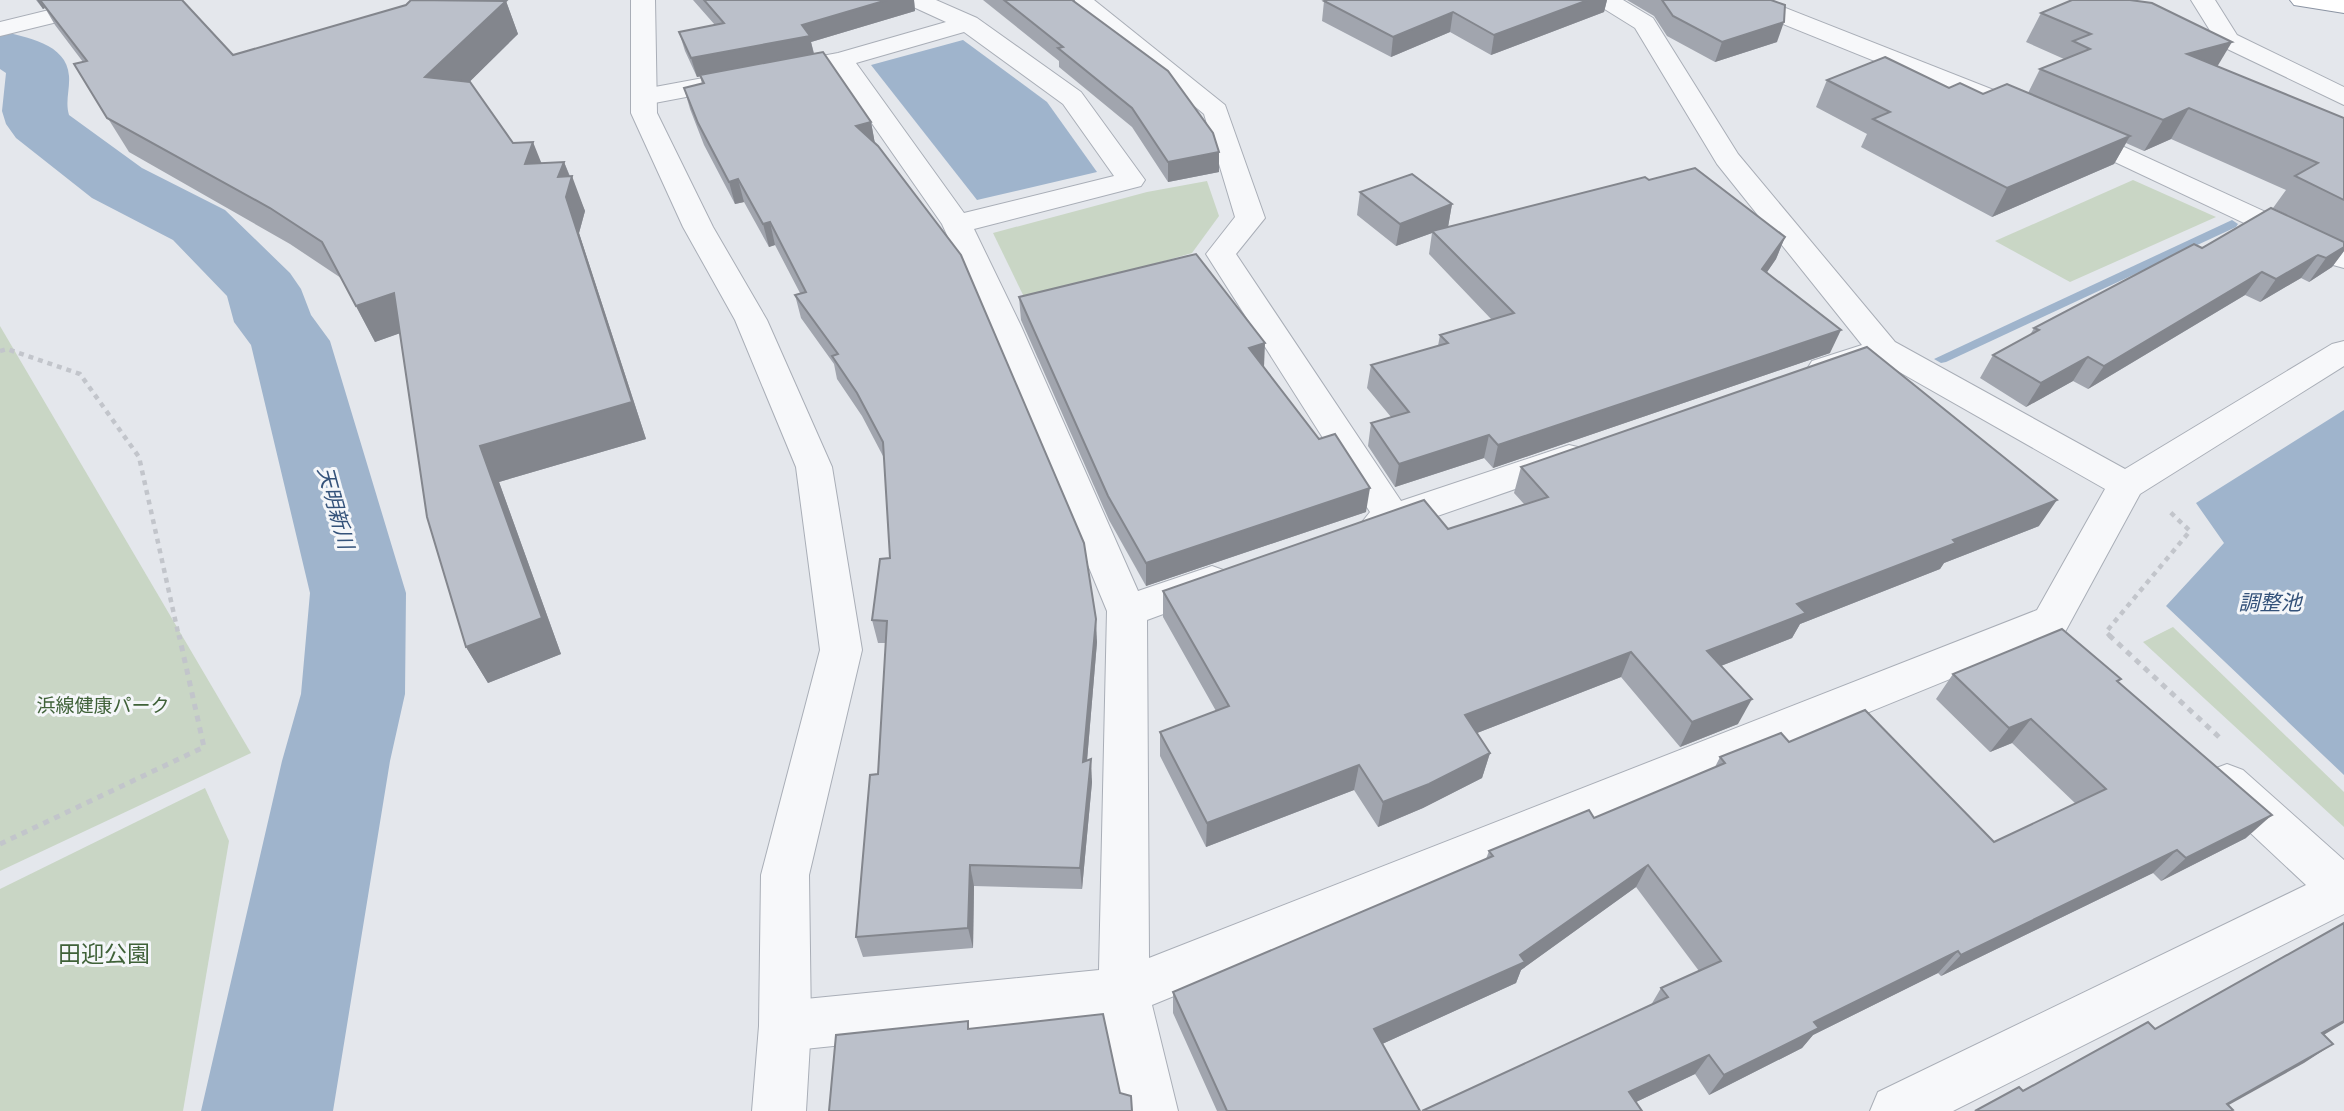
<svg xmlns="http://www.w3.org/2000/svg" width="2344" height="1111" font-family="'Sofia Sans Condensed','Noto Sans JP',sans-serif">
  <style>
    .green { fill: #c9d6c5 }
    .water { fill: #9fb4cc }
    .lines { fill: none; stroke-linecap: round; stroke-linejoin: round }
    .stream { fill: #9fb4cc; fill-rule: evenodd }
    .river { fill: #9fb4cc; fill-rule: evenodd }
    .minor-casing { stroke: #a9aeb7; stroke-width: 2 }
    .tertiary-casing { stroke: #a9aeb7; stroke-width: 2 }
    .trunk-casing { stroke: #8b94a3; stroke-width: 2 }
    .path-far1 { stroke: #c2c5cb; stroke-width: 4.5; stroke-dasharray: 5 5; stroke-linecap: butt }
    .path { stroke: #c2c5cb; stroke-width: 5; stroke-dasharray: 6 6; stroke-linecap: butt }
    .minor { fill: #f7f8fa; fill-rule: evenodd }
    .tertiary { fill: #f7f8fa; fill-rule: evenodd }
    .trunk { fill: #fff; fill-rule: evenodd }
    .wall { fill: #a1a5ae }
    .shaded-wall { fill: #83868d }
    .building { fill: #bbc0ca; stroke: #83868d; stroke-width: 2 }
    .labels { text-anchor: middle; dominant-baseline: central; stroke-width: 6; stroke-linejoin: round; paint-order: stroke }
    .park-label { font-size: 19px; fill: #3f6138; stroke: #f4f6f9 }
    .water-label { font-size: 21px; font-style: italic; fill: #34527a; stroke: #f4f6f9 }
    .near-park-label { font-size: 23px; fill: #3f6138; stroke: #f4f6f9 }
  </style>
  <rect width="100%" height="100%" fill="#e4e7ec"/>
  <!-- green -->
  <g class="green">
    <polygon points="2133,180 2216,217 2070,282 1995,241"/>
    <polygon points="1207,181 1219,216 1192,253 1026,301 993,233 1147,192"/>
    <polygon points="0,326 251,753 0,871"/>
    <polygon points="2173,627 2344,792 2344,827 2143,642"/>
    <polygon points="205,788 229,841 183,1111 0,1111 0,889"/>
  </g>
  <!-- water -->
  <g class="water">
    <polygon points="963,40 1047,102 1097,172 977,200 871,65"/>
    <polygon points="2344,410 2344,775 2166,606 2224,543 2196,503"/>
  </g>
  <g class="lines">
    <!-- stream -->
    <polygon class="stream" points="2232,220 2238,224 2236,227 1946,362 1941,363 1934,359"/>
    <!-- river -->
    <path class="river" d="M0,31C25,37 67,43 69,76C70,89 65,102 69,115L142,168L225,210L290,273L301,289L311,315L330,341L406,593L405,694L390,761L333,1111H201L282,761L301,694L310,593L251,345L234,322L227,296L173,240L92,198L16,138L6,124L2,111L6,73L0,69Z"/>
    <defs>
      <g id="minor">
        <path d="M905,0H936L977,18L1081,92L1145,180L1141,186L974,229L1021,326L1138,591L1212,566L1226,571L1232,581L1226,591L1147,620L1149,958L2037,610L2105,489L1880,361L1824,380L1812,377L1807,369L1812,361L1862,345L1717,164L1635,28L1598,5L1594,0H1623L1653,18L1738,154L1895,342L2125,469L2332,344L2344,341V366L2140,494L2065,632L1152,1005L1178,1111H1124L1104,1018L785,1051L767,1044L759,1026L767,1008L785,1001L1099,970L1107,611L989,326L942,224L834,69L644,105L635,103L631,97L635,91L644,89L838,53L946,22L909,5ZM964,32L1063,104L1114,176L964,213L856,63Z"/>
        <polygon points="1067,0 1094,0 1225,105 1265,218 1236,254 1401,501 1569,445 1582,448 1587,457 1582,466 1394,531 1381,535 1368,531 1362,522 1370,512 1206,254 1235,217 1204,114"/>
        <polygon points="1732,0 1765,0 2014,98 2018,104 2014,110 2005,112 1996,110 1736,5"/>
        <polygon points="2191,0 2215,0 2237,35 2344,87 2344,105 2219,45"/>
        <polygon points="2074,124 2344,248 2344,268 2333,265 2064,138 2060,132 2064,126"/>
        <polygon points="2227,764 2243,770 2344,860 2344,914 1953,1111 1870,1111 1878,1092 2306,885 2211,796 2205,783 2211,770"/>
      </g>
      <g id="tertiary">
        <polygon points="90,0 131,0 127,5 0,36 0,22"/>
        <polygon points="631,0 655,0 657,113 713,227 767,320 832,467 862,650 809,875 811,1026 806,1111 752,1111 759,1026 761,875 820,650 796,467 735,320 683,227 631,113"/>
      </g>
      <polygon id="trunk" points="2290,0 2344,0 2344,13 2294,5"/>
    </defs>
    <!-- minor casing -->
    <use href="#minor" class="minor-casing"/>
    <!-- tertiary casing -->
    <use href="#tertiary" class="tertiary-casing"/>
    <!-- trunk casing -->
    <use href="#trunk" class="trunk-casing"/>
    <!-- path-far1 -->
    <g class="path-far1">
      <polyline points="0,351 7,349 80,374 139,457 179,637"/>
      <polyline points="2111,637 2106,632 2190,531 2168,510"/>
    </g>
    <!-- path -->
    <g class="path">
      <polyline points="2109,635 2220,738"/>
      <polyline points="0,844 204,747 179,635"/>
    </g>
    <!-- minor -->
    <use href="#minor" class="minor"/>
    <!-- tertiary -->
    <use href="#tertiary" class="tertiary"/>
    <!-- trunk -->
    <use href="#trunk" class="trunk"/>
  </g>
  <!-- wall -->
  <g class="wall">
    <polygon points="36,0 182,0 233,55 506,1 518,34 469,82 513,143 542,163 564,162 585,211 579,233 646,439 499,482 561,654 488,683 466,647 400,333 375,342 341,278 290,244 129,152 74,64 83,62 55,25 45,8 43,9"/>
    <polygon points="693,0 914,0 915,11 811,42 814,53 871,122 875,144 1097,642 1087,761 1092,782 1082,889 974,886 973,948 863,957 856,937 878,774 886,643 878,643 872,620 890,558 884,458 862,416 837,379 834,364 801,318 795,295 800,293 775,245 769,247 744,202 735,204 704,145 690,109 684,88 702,84 700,76 697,77 685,51 679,32 715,25"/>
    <polygon points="983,0 1075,0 1075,2 1219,172 1168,182 1132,127 1059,67 1059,61"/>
    <polygon points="1327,0 1607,0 1604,12 1491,55 1450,32 1391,57 1322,21 1324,1"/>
    <polygon points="1627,0 1771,0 1777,42 1715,62 1667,36 1654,16"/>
    <polygon points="2041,13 2218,67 2344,118 2344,251 2332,267 2309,282 2301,278 2260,302 2245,295 2088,389 2073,381 2026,407 1980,378 1993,355 2030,335 2034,328 2202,248 2295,219 2273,208 2286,190 2171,139 2144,151 2126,143 2114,164 1992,217 1861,147 1867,134 1816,107 1827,80 1949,88 1983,94 2028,93 2040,69 2064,59 2026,42"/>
    <polygon points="1649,180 1785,237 1776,259 1767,272 1830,353 1493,468 1484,458 1395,487 1368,446 1371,423 1391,417 1367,388 1371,365 1438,346 1440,335 1492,320 1429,254 1432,233 1396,246 1357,215 1360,192 1452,204 1448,227"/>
    <polygon points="1019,297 1264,367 1366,512 1146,586 1109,520 1021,320"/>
    <polygon points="1521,467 2039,526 1944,563 1940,569 1800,624 1792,638 1721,666 1738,724 1680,747 1621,677 1477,733 1490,753 1482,778 1423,808 1378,827 1354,790 1206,847 1160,756 1160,732 1216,711 1163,617 1163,591 1448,529 1524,504 1514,493"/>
    <polygon points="1953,674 2118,682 2246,838 2161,881 2153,873 1941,976 1938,973 1813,1035 1802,1048 1709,1095 1695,1074 1636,1102 1422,1111 1651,1005 1661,988 1699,971 1636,887 1521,970 1516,983 1382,1044 1420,1111 1217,1111 1173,1013 1173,992 1486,859 1489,851 1594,818 1715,767 1720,757 1789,742 1994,842 2076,804 2012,743 1990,752 1936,699"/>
  </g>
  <!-- shaded-wall -->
  <g class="shaded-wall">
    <polygon points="37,0 39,0 45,8 43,9"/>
    <polygon points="887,0 914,0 915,11 811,42 814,55 697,77 691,58"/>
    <polygon points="1588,0 1607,0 1604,12 1491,55 1494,35"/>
    <polygon points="506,1 518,34 440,111 425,77"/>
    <polygon points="1453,12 1450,32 1391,57 1393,37"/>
    <polygon points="1784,22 1777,42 1715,62 1722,42"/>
    <polygon points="2232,42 2214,72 2187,54"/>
    <polygon points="2189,108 2171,139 2144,151 2163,120"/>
    <polygon points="871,122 875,144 856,126"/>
    <polygon points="2130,136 2114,164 1992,217 2007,188"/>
    <polygon points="533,142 547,177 525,164"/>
    <polygon points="1219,152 1219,172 1168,182 1168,162"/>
    <polygon points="564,162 571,180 572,176 585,211 579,233 646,439 499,482 561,654 488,683 466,647 480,446 558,177"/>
    <polygon points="738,179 744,202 735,204 729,182"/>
    <polygon points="1452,204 1448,227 1432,231 1432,233 1396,246 1400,224"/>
    <polygon points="770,222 775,245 769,247 763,224"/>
    <polygon points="1785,237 1776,259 1754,291 1762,269"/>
    <polygon points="2344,247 2344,251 2332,267 2309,282 2326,258"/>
    <polygon points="2318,255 2301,278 2260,302 2276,279"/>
    <polygon points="2262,272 2245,295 2088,389 2104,366"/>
    <polygon points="394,293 412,329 375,342 356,306"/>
    <polygon points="1841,330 1830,353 1493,468 1498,445"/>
    <polygon points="1265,343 1264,367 1249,348"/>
    <polygon points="2088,357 2073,381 2026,407 2041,383"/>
    <polygon points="1489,435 1484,458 1395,487 1399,464"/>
    <polygon points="1370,488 1366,512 1146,586 1146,563"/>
    <polygon points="2057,500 2039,526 1944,563 1940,569 1800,624 1792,638 1695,676 1707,651 1797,604 1953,540"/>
    <polygon points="1096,619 1097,642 1085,784 1083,762"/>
    <polygon points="1631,652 1621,677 1459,740 1465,715"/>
    <polygon points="1752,699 1738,724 1680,747 1692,722"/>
    <polygon points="2031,719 2012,743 1990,752 2009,728"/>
    <polygon points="1490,753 1482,778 1423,808 1378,827 1383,802"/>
    <polygon points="1091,759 1092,782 1082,889 1080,868"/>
    <polygon points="1359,765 1354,790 1206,847 1207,823"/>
    <polygon points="2272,815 2246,838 2161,881 2186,858"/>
    <polygon points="2177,850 2153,873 1941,976 1961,955"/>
    <polygon points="970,865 974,886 973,948 968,928"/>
    <polygon points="1648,865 1636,887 1521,970 1516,983 1369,1050 1374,1029 1520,955"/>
    <polygon points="1958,951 1938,973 1813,1035 1802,1048 1709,1095 1724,1075 1814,1022"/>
    <polygon points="2344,1021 2344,1023 2293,1053 2322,1033"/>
    <polygon points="2333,1044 2304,1063 2218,1111 2227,1104"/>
    <polygon points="1709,1055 1695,1074 1617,1111 1629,1092"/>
  </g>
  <!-- building -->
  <g class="building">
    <polygon points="40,0 182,0 233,55 406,5 411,0 506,1 425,77 470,82 513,143 533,142 525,164 564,162 558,177 572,176 566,197 632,402 480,446 542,618 466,647 427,517 394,293 356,306 322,242 270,208 107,118 74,64 87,61"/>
    <polygon points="704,0 887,0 802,25 810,36 691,58 679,32 724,23"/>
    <polygon points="1004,0 1072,0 1168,71 1213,133 1219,152 1168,162 1132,108 1058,48 1063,47"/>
    <polygon points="1327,0 1588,0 1494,35 1453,12 1393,37 1324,1"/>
    <polygon points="1662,0 1771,0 1785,5 1784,22 1722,42 1673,16"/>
    <polygon points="2072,0 2130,0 2152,3 2232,42 2187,54 2344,118 2344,200 2295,176 2318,163 2189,108 2163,120 2040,69 2090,49 2073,41 2091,34 2041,13"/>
    <polygon points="823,52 871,122 856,126 878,146 961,255 1084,543 1096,619 1083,762 1091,759 1080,868 970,865 968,928 856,937 870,775 878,774 887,621 872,620 880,559 890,558 883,442 857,393 832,356 838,354 795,295 806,292 770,222 763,224 738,179 729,182 698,123 684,88 704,83 700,75"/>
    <polygon points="1885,57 1949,88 1960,83 1983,94 2007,84 2130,136 2007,188 1873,119 1890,112 1827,80"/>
    <polygon points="1695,168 1785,237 1762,269 1841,330 1498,445 1489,435 1399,464 1371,423 1409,412 1371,365 1448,343 1440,335 1514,313 1432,231 1645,177 1649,180"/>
    <polygon points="1412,174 1452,204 1400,224 1360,192"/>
    <polygon points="2271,208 2344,242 2344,247 2326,258 2318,255 2276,279 2262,272 2104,366 2088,357 2041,383 1993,355 2039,330 2034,328 2194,244 2202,248"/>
    <polygon points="1196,254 1265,343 1249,348 1319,439 1335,434 1370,488 1146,563 1108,496 1019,297"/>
    <polygon points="1867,347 2057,500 1953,540 1956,543 1797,604 1806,613 1707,651 1752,699 1692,722 1631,652 1465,715 1490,753 1429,784 1383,802 1359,765 1207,823 1160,732 1229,706 1163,591 1424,500 1448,529 1548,497 1521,467"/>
    <polygon points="2062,629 2121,679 2117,681 2272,815 2186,858 2177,850 1961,955 1958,951 1814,1022 1819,1028 1724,1075 1709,1055 1629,1092 1642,1111 1422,1111 1668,997 1661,988 1721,961 1648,865 1520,955 1525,962 1374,1029 1420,1111 1227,1111 1173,992 1493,856 1489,851 1506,844 1589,810 1594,818 1725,763 1720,757 1781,733 1789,742 1865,710 1994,842 2106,789 2031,719 2009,728 1953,674"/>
    <polygon points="2344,923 2344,1021 2322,1033 2333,1044 2227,1104 2233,1110 2231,1111 1975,1111 2019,1087 2023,1091 2148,1022 2155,1029"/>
    <polygon points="1103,1014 1120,1093 1131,1096 1132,1111 829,1111 836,1035 968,1021 968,1029"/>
  </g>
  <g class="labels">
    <!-- park labels -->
    <g class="park-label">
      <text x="103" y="706">浜線健康パーク</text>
    </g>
    <!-- water labels -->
    <g class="water-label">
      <text transform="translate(335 508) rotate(75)">天明新川</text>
      <text x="2270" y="603">調整池</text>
    </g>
    <!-- near-park labels -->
    <g class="near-park-label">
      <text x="104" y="955">田迎公園</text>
    </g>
  </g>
</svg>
